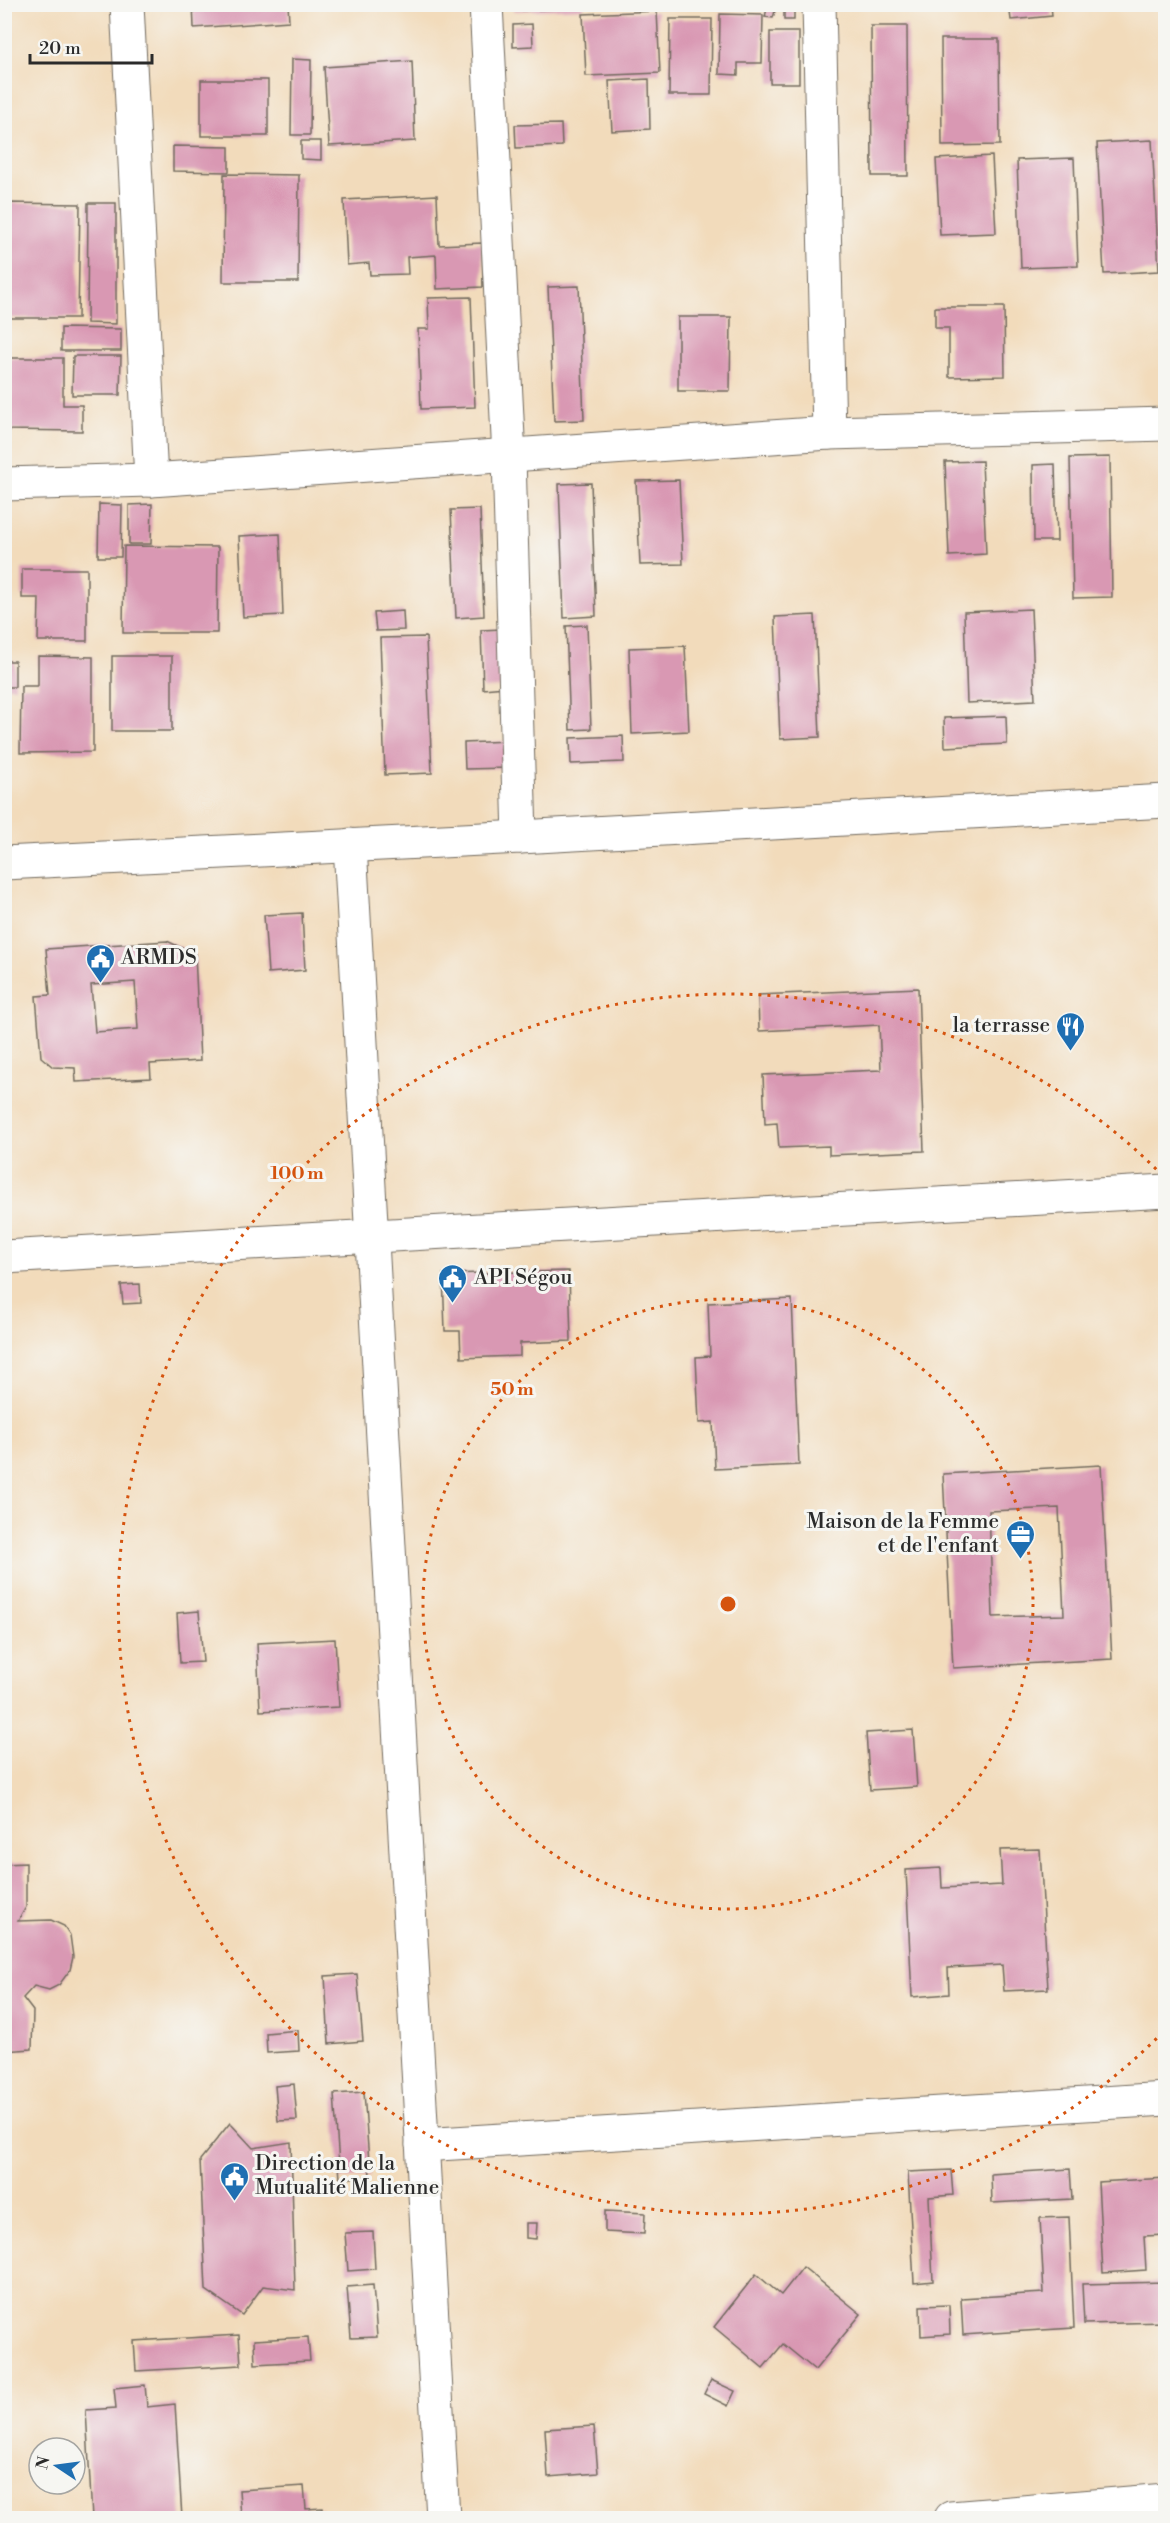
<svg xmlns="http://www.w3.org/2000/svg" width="1170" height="2523" font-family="'Libre Bodoni',serif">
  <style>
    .building { fill: #d998b3; fill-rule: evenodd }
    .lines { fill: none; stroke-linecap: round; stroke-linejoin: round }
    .minor-casing { stroke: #71695d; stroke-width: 35 }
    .minor { stroke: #fff; stroke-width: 33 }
    .ring { fill: none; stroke: #d5540f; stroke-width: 3; stroke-dasharray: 3 6 }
    .labels { text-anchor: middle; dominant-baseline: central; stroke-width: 6; stroke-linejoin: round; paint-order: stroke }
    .poi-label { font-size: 21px; fill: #2b2b2b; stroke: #f6f6f2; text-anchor: start }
    .centre { fill: #d5540f; stroke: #f6f6f2; stroke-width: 3 }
    .ring-label { font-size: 18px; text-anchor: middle; font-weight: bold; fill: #d5540f; stroke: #f6f6f2; stroke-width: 6; stroke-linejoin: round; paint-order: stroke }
  </style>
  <rect width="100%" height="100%" fill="#f6f6f2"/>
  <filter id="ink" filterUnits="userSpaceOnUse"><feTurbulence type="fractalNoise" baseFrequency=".0167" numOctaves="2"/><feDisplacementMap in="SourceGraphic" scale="12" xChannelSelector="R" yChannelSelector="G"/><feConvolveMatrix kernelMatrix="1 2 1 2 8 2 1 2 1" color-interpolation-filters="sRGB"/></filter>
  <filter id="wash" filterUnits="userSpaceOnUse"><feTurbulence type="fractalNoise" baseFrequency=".008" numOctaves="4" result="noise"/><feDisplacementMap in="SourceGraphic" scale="24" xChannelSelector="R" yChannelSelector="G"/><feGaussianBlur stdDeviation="1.35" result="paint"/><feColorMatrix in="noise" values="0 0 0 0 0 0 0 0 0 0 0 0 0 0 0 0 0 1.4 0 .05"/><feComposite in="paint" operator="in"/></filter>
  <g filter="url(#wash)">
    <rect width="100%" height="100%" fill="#f2dbbb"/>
    <g id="blocks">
      <!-- building -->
      <g class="building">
        <polygon points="193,4 288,4 289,21 194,28"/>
        <polygon points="512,4 584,4 584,8 513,11"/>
        <polygon points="768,4 777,4 773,18 765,17"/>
        <polygon points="1009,4 1051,4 1052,16 1011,20"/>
        <rect x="784" y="10" width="10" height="10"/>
        <polygon points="657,11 660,73 586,76 583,14"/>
        <polygon points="720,14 763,15 762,63 738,63 738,75 719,74"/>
        <polygon points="670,19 712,19 711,95 669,95"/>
        <polygon points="532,24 533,46 513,47 513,25"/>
        <polygon points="871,26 907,26 908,176 872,176"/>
        <rect x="770" y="32" width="29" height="51"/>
        <polygon points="941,39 999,39 1000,145 942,146"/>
        <polygon points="292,59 311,60 310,135 291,135"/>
        <polygon points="412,61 415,141 329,146 324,67"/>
        <polygon points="649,79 650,129 612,131 609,81"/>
        <rect x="201" y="80" width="67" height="56"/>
        <polygon points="561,124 562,146 516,148 515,125"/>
        <polygon points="1152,140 1159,271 1104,274 1097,143"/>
        <polygon points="301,141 321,141 321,160 301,159"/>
        <polygon points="173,146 229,147 229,172 173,171"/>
        <polygon points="992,156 996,233 940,235 936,159"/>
        <polygon points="1074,158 1078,266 1021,268 1017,160"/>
        <polygon points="224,174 299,175 298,282 223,282"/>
        <polygon points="437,195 439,245 482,243 483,287 437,289 436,255 407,257 408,274 370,275 369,263 347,265 344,200"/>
        <polygon points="4,203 80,204 78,318 4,318"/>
        <polygon points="88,203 116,203 116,324 87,323"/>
        <polygon points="579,286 584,420 554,421 548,287"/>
        <polygon points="471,297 475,407 421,409 418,329 429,329 428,298"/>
        <polygon points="935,307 1004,307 1005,376 949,377 949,328 935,328"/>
        <polygon points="678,317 731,317 730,391 678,391"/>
        <polygon points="61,328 121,329 121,351 61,351"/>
        <polygon points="73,356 121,356 120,395 72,395"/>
        <polygon points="4,358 63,358 63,405 82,405 82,431 4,430"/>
        <polygon points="1110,457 1112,597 1073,598 1070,458"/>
        <polygon points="982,461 986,554 949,556 945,462"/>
        <polygon points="1055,464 1057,541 1034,541 1033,465"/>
        <polygon points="679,480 683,564 640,565 636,481"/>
        <polygon points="591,483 596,616 564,618 559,484"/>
        <polygon points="99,504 122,505 121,557 98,557"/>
        <polygon points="152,504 151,544 129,544 129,505"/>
        <polygon points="480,509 484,616 456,618 451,510"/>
        <polygon points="280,534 283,615 243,617 239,536"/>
        <polygon points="124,546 218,547 217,633 123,633"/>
        <polygon points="22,569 87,569 87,641 38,641 39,598 22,598"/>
        <polygon points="1031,609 1035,700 967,703 964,612"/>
        <polygon points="403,611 404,630 376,631 374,613"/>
        <polygon points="815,615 820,737 780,739 775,617"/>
        <polygon points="587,625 591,729 570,730 566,626"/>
        <polygon points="502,629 505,687 483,689 481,630"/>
        <polygon points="426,637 432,773 385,775 380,638"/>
        <polygon points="685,646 689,731 632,734 629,648"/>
        <polygon points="38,656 93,657 93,752 20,753 21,686 38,686"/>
        <rect x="112" y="656" width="60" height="75"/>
        <rect x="4" y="661" width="11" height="26"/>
        <polygon points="1006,716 1007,744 945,747 944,718"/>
        <polygon points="623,736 624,762 571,764 570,738"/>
        <polygon points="507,741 508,768 465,769 464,743"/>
        <polygon points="302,913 305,970 268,973 264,915"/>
        <path d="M167,941L195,954L200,1061L150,1064L151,1078L76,1082L75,1068L53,1067L41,1057L36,996L50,995L46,949ZM135,982L138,1029L95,1032L91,985Z"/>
        <polygon points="918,988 924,1151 829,1155 829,1146 779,1148 777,1123 765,1124 763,1075 881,1070 879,1025 759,1031 758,995"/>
        <polygon points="569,1271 571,1341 520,1343 520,1356 461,1358 460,1331 445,1331 443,1274"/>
        <polygon points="140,1284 141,1303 123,1304 121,1285"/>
        <polygon points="792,1299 799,1465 715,1469 713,1422 699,1423 696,1357 710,1356 708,1303"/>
        <path d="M1101,1465L1112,1659L953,1668L943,1474ZM1059,1508L1064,1615L993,1617L989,1511Z"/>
        <polygon points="199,1611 203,1662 180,1663 177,1613"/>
        <polygon points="335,1639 339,1707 260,1711 257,1643"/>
        <polygon points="913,1730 917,1787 870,1790 866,1733"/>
        <polygon points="1040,1849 1048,1989 1004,1991 1002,1965 948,1968 949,1994 912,1997 906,1870 941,1868 942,1888 1002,1885 1000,1850"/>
        <polygon points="26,1863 26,1907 18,1921 51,1920 64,1926 70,1935 73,1957 70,1970 59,1985 49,1990 34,1986 23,1998 33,2011 32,2049 4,2051 4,1864"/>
        <polygon points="357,1974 363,2041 329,2044 325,1976"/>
        <polygon points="298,2030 299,2051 267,2053 266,2033"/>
        <polygon points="294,2084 297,2120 278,2121 275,2086"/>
        <polygon points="364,2092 370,2176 340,2179 334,2094"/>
        <polygon points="230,2123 253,2148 291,2142 295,2290 263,2286 242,2315 206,2290 200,2160"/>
        <polygon points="1070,2169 1072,2199 992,2203 991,2174"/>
        <polygon points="951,2170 953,2195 929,2197 933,2281 914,2283 908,2172"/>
        <polygon points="1166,2178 1166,2235 1144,2236 1146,2270 1103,2273 1098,2182"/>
        <polygon points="605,2211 645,2213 644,2234 605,2232"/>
        <polygon points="1069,2217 1074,2328 963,2335 961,2298 1044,2293 1040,2218"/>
        <polygon points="526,2223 537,2223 536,2239 526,2238"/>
        <polygon points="373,2232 375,2269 348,2271 345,2233"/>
        <polygon points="803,2267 861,2314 815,2370 783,2344 763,2368 714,2327 756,2274 781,2295"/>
        <polygon points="1166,2282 1166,2322 1084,2324 1082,2284"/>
        <polygon points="373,2285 377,2337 351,2338 347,2287"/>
        <polygon points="949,2305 950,2334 921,2336 920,2306"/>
        <polygon points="239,2335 241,2365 136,2371 134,2341"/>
        <polygon points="308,2337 310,2361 255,2364 254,2340"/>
        <polygon points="711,2380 735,2391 728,2406 704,2394"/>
        <polygon points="145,2385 147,2407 175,2404 182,2518 92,2518 86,2410 116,2408 114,2388"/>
        <polygon points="594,2426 598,2473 548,2477 545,2429"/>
        <polygon points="304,2486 306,2509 323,2508 323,2518 230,2518 230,2516 241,2516 239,2490"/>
      </g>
    </g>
  </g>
  <g filter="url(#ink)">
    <use href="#blocks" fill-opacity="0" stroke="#71695d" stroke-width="1.5"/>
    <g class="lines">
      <defs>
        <g id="minor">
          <polyline points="127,4 151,480"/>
          <polyline points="486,4 509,457 520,837"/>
          <polyline points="819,4 829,433"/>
          <polyline points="4,484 151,480 829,433 1166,424"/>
          <polyline points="350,845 443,2518"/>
          <polyline points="4,863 520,837 1166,801"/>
          <polyline points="4,1257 1166,1191"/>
          <polyline points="422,2145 1166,2099"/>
          <polyline points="951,2518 1166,2500"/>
        </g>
      </defs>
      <!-- minor casing -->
      <use href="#minor" class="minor-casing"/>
      <!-- minor -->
      <use href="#minor" class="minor"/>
    </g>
  </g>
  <!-- distance rings -->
  <g class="ring">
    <circle cx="728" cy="1604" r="305"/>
    <path d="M1163 2032A610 610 0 1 1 1163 1176"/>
  </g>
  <!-- icons -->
  <defs>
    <symbol id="civic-pin" viewBox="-11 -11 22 30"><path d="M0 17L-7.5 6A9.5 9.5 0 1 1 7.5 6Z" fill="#1f6fb2" stroke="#f6f6f2"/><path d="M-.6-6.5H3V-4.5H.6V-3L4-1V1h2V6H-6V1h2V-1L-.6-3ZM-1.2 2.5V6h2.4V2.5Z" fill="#fff"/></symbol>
    <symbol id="restaurant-pin" viewBox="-11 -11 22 30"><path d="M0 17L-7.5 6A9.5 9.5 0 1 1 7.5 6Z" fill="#1f6fb2" stroke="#f6f6f2"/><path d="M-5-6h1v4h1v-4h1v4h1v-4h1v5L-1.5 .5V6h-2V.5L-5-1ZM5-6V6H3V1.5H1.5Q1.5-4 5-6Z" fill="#fff"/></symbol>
    <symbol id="office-pin" viewBox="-11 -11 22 30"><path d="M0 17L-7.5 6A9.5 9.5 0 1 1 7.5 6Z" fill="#1f6fb2" stroke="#f6f6f2"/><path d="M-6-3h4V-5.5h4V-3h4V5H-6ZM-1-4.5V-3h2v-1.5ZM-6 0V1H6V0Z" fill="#fff"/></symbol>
  </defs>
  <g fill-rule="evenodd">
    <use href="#civic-pin" x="84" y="942" width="33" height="45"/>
    <use href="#restaurant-pin" x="1054" y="1010" width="33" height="45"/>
    <use href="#civic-pin" x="436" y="1262" width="33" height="45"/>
    <use href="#office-pin" x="1004" y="1518" width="33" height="45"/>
    <use href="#civic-pin" x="218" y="2160" width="33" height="45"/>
  </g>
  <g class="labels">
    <!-- poi labels -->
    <g class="poi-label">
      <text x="121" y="958">ARMDS</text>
      <text x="1050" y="1026" text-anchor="end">la terrasse</text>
      <text x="474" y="1278">API Ségou</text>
      <text x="999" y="1522" text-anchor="end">Maison de la Femme<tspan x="999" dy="24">et de l'enfant</tspan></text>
      <text x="255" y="2164">Direction de la<tspan x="255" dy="24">Mutualité Malienne</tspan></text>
    </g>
  </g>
  <circle cx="728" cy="1604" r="9" class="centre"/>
  <g class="ring-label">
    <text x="297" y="1179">100 m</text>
    <text x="512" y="1395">50 m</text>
  </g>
  <!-- margin -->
  <rect width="1170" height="2523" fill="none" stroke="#f6f6f2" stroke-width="24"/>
  <!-- north arrow -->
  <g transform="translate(57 2466) rotate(283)"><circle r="28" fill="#f6f6f2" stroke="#a5a5a2" stroke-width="1.5"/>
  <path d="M0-4.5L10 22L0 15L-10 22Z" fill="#1f6fb2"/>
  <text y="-9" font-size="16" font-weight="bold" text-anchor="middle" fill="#2b2b2b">N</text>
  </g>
  <!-- scale -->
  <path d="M30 54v9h122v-9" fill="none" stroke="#2b2b2b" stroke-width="3"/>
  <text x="39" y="54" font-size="18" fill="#2b2b2b" stroke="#f6f6f2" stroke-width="4.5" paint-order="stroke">20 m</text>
</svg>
